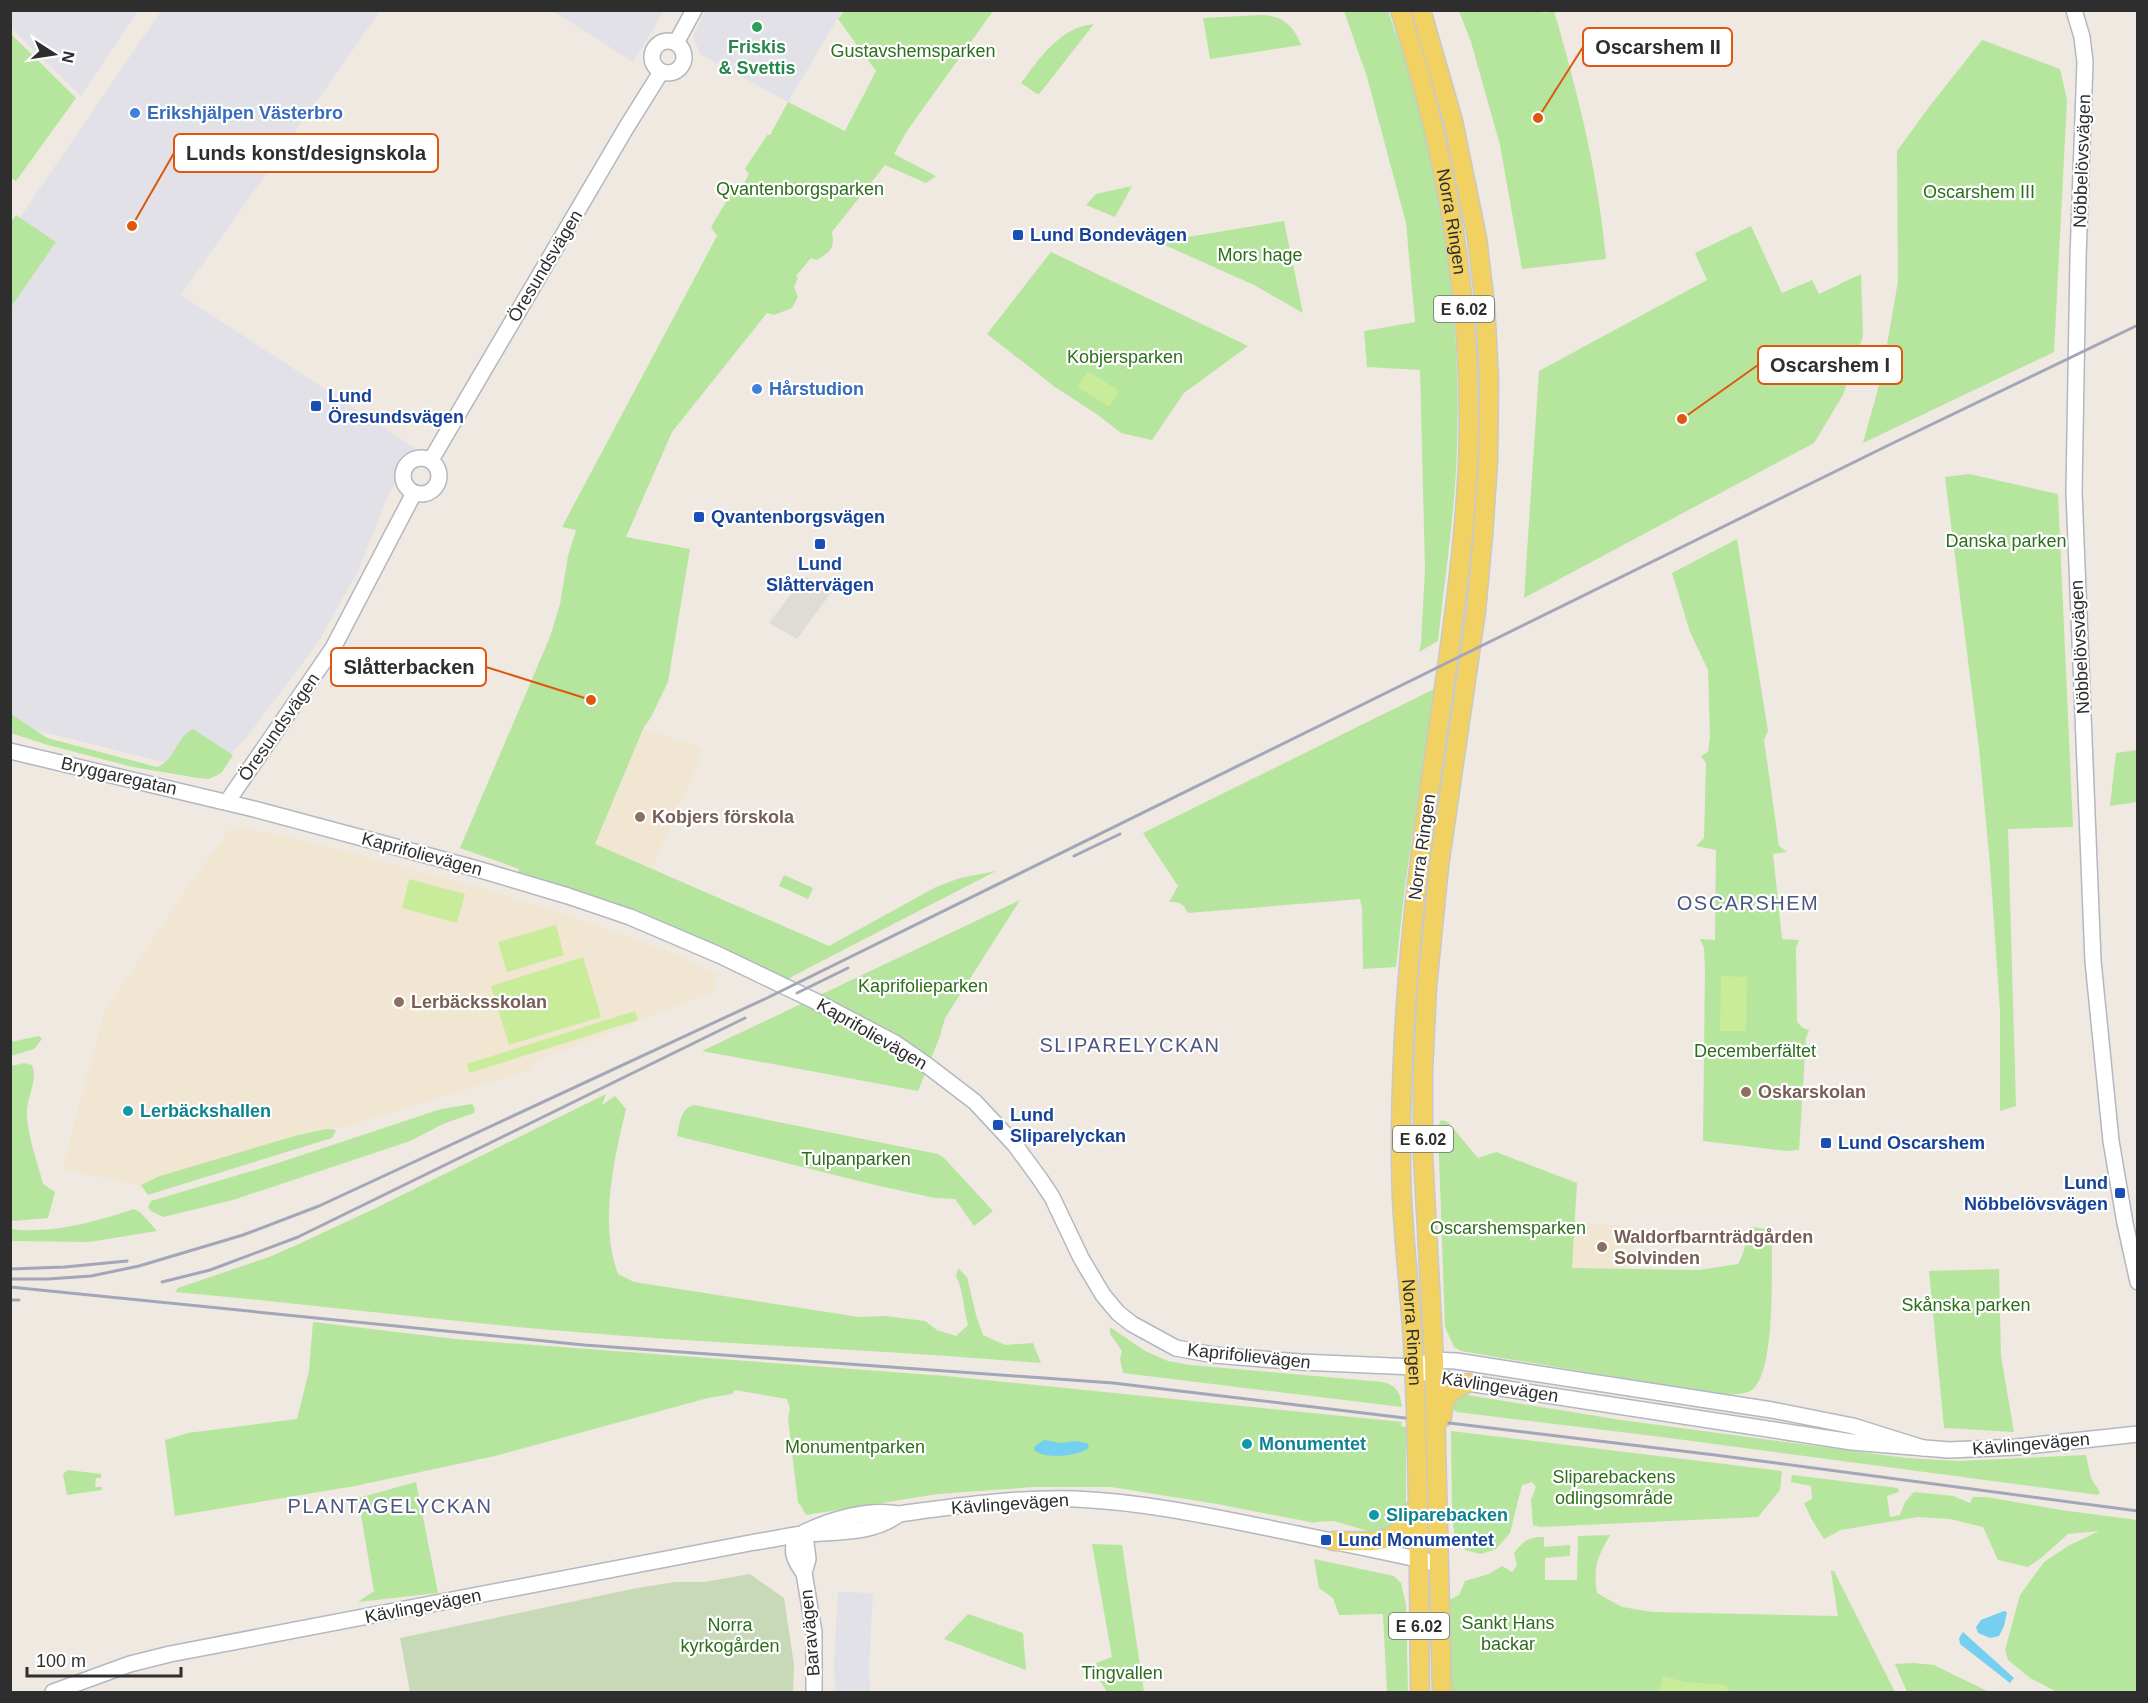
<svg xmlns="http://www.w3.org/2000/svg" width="2148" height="1703" font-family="Arial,sans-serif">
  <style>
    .industrial { fill: #e3e1e8 }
    .education { fill: #f0e6d1 }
    .green { fill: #b6e59e }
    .cemetery { fill: #c8d9b8 }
    .pitch { fill: #c9ec9a }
    .plaza { fill: #dfdcd8 }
    .water { fill: #75cff0 }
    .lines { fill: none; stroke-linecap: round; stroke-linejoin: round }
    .secondary-casing { stroke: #b4b7c1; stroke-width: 18 }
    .primary-casing { stroke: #c9c9c9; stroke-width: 21 }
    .secondary { stroke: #fff; stroke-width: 15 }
    .primary { stroke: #f2d163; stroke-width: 18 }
    .rail { stroke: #a3a6b8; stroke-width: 3 }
    .leisure-dot { fill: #2e9e5b; stroke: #fff; stroke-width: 2 }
    .shop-dot { fill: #3f7fe0; stroke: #fff; stroke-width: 2 }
    .transit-dot { fill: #1a4fb4; stroke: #fff; stroke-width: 2 }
    .education-dot { fill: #8d6e63; stroke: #fff; stroke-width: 2 }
    .culture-dot { fill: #0f9aa8; stroke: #fff; stroke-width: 2 }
    .labels { text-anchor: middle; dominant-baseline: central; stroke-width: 4.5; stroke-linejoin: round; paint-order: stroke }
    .shield { fill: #fff; stroke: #6d6d6d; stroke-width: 1.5 }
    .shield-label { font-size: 16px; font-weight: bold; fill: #2e2e2e }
    .leisure-label { font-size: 18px; font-weight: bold; fill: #27864d; stroke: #fff }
    .park-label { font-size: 18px; fill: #2c6e1b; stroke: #fff }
    .shop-label { font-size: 18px; font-weight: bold; fill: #366cbe; stroke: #fff; text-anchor: start }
    .street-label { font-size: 18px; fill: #2e2e2e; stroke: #fff }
    .transit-label { font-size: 18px; font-weight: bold; fill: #164399; stroke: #fff; text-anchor: start }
    .education-label { font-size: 18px; font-weight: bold; fill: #785e54; stroke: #fff; text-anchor: start }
    .culture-label { font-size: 18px; font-weight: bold; fill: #0d838f; stroke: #fff; text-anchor: start }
    .neighbourhood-label { font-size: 20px; letter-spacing: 1.5px; fill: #4d5680; stroke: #fff }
    .leader { fill: none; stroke: #df570e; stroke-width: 2 }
    .callout-dot { fill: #df570e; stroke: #fff; stroke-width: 2 }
    .callout { fill: #fff; stroke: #df570e; stroke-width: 2 }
    .callout-label { font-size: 20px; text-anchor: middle; font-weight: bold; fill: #2e2e2e }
  </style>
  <rect width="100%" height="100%" fill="#efe9e1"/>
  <!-- industrial -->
  <g class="industrial">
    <polygon points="10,11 11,10 138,11 81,96 11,28"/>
    <polygon points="161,11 380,11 181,295 415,448 388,496 358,571 317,644 246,738 211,774 11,724 10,232"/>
    <polygon points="553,11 664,11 633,62"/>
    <polygon points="705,11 705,10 842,11 788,102 700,54 693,36"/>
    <polygon points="838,1592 873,1593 869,1666 870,1692 835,1692 834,1662"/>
  </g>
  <!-- education -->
  <g class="education">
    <polygon points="643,729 696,745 702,753 652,868 595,844"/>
    <polygon points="240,827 309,842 478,887 555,911 673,953 717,975 714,991 623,1028 536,1060 527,1071 147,1187 62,1169 104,1013 194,878 230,829"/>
    <polygon points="1574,1222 1632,1227 1631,1269 1572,1268"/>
  </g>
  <!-- green -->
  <g class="green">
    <path d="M1542,10L1543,13L1554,11C1578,93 1598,173 1606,259L1522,269L1500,145L1471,42L1459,11Z"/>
    <path d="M844,11H993L907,131L894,154L936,176L926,183L885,165L832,232C835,249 831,251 817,260L811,258L796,276L798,278L794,287L798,297L792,308L774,315L767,313L672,432L626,537L690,549L668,682L651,717L643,729L595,844L829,946L936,887L960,878L996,871L793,976L781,985L749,969L516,880L519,869L460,848L550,637L560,604L568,556L576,530L562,527L717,236L711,227L729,197L738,186L742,187L749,174L745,169L767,135H770L788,102L845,131L876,71L838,19Z"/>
    <path d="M1344,11H1388C1399,43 1412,76 1420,110C1448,226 1463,350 1456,470C1453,527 1444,584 1438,641L1419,652L1421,644L1425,569L1420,370L1367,367L1364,331L1415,322L1406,223L1367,77Z"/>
    <path d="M1260,15C1282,15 1294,26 1301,45L1210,59L1203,18Z"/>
    <path d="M1094,24L1040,93L1037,94L1021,83C1040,58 1060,27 1094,24Z"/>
    <polygon points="11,34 76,98 16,181 10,177"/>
    <polygon points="1982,40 2060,69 2067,100 2054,352 1863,443 1882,374 1898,281 1897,151 1929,107"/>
    <polygon points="1132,186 1115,217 1086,205 1096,194"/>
    <polygon points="16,215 56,242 11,307 11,222"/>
    <polygon points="1284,221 1303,313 1254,285 1158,242"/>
    <polygon points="1751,226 1782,293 1812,280 1819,294 1861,274 1863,336 1843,395 1814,443 1524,598 1539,371 1707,280 1695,253"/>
    <polygon points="1051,252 1248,346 1184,393 1152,440 1121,433 1098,415 1055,387 987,334"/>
    <polygon points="1969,474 2058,494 2073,827 2008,829 2016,1106 2000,1111 2000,1011 1990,864 1979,748 1945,477"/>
    <polygon points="1737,539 1768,731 1764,740 1779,846 1787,852 1773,854 1782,939 1799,940 1796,948 1797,1022 1803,1028 1809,1030 1806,1038 1799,1150 1786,1151 1703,1141 1705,969 1704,948 1700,939 1715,940 1716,850 1696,846 1704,838 1706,763 1701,756 1708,752 1710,737 1708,670 1690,632 1672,573"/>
    <path d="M1434,689L1405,886L1396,967L1363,969L1362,908L1360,899L1188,913C1183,903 1179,902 1169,902L1178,886L1143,833Z"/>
    <path d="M11,714L47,738L157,767C174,762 177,736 193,729L233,755L222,772L216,776L208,779L198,778L133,767L48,745L11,733Z"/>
    <polygon points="2137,750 2137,802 2110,806 2116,753"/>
    <polygon points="784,875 813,888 808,899 779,886"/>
    <polygon points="1020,900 945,1018 940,1036 918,1091 702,1051"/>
    <polygon points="39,1036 42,1039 34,1049 11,1056 11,1042"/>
    <path d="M24,1063L32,1065C38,1081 28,1094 27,1110C26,1132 38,1163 43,1184L55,1192L48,1218L13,1221L10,1220L11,1066Z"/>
    <path d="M606,1094L602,1105L615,1096L626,1109C614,1159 599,1224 618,1274L634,1282L859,1317L885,1316L925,1321L937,1330L956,1336L968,1325C963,1308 964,1292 956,1276L958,1268L967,1277L976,1315L983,1335L1005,1345L1033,1343L1041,1363C886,1350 731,1345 576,1332C442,1321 308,1304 175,1292L178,1288L269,1257L301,1243L378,1207Z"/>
    <polygon points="472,1104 475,1108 474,1113 443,1124 410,1141 233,1200 163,1217 151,1211 148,1207 151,1201 269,1166 441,1109"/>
    <path d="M694,1105L938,1154L945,1159L993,1211L974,1226L955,1199L935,1198L875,1185L677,1136C680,1123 680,1109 694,1105Z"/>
    <path d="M1441,1120L1448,1122L1478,1158L1496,1152L1577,1183L1572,1268L1699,1270L1738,1264C1747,1249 1744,1241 1750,1227L1767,1229L1772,1237C1771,1269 1776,1365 1754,1388C1748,1395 1733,1394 1723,1395L1461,1351L1454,1347L1445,1327L1438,1127Z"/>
    <polygon points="327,1129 336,1130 332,1138 167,1189 148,1195 141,1185 160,1176 298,1135"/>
    <path d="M134,1209L141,1213L157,1231L89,1242L11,1241V1229C52,1234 95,1222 134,1209Z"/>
    <polygon points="1999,1269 2001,1356 2014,1432 1944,1428 1929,1271"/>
    <polygon points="313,1322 455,1339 946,1376 1402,1422 1401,1426 1406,1427 1406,1507 1400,1524 1375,1533 1334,1521 1315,1522 1315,1523 1217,1504 1111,1487 1034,1487 938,1494 806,1515 800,1504 798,1503 788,1418 790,1409 787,1399 735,1390 732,1394 708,1398 495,1456 355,1486 175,1516 165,1440 188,1433 297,1419 309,1371"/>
    <path d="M1110,1327L1145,1351L1168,1361L1190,1365L1383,1382C1397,1386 1400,1392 1402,1407L1123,1373L1120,1359L1122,1351L1110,1334Z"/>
    <polygon points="1467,1395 1621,1420 1906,1458 1959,1461 2086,1455 2091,1478 2100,1492 2098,1495 1662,1437 1457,1412 1452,1409 1453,1404 1459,1397"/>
    <polygon points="1451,1431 1782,1471 1780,1490 1758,1517 1540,1527 1533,1525 1531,1500 1536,1487 1532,1482 1522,1485 1510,1533 1496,1549 1481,1554 1465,1550 1455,1538 1452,1515"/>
    <polygon points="68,1470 101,1474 101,1478 96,1478 95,1487 102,1487 102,1490 67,1495 63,1474"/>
    <polygon points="1792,1475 1898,1488 1899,1492 1887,1496 1890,1517 1900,1515 1905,1502 1914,1492 1953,1496 1970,1503 1973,1497 1986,1497 2061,1510 2137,1520 2137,1692 2057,1692 2030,1678 2008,1660 2005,1650 2020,1595 2044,1562 2068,1546 2099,1531 2068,1534 2041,1558 2028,1567 1998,1560 1983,1527 1950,1519 1918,1517 1841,1530 1824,1539 1812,1520 1804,1503 1812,1499 1811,1486 1791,1482"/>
    <polygon points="416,1482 438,1593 358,1602 374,1591 358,1498"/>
    <path d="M1610,1535C1597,1558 1593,1567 1597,1593L1622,1607L1653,1612L1838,1616L1831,1571H1834L1895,1692H1451L1449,1600L1459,1595L1465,1581L1489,1574L1502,1566L1512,1572L1517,1565L1514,1553C1523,1541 1528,1537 1544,1537V1547L1570,1545V1556L1545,1558V1580H1577L1578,1536Z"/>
    <polygon points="1092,1544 1122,1545 1144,1692 1107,1692 1099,1679 1096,1663 1112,1657"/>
    <polygon points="1314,1559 1394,1576 1401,1583 1406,1605 1408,1692 1387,1692 1383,1614 1339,1615 1333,1598 1319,1588"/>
    <polygon points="968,1614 1023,1633 1026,1670 944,1639"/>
    <polygon points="1913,1663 1934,1665 1989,1692 1907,1692 1895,1664"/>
  </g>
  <!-- cemetery -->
  <polygon class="cemetery" points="750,1574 784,1598 794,1665 793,1692 410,1692 400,1638 637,1588 675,1582 704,1582"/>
  <!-- pitch -->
  <g class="pitch">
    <polygon points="1088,371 1119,391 1109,407 1078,387"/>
    <polygon points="409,879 465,894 457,923 402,908"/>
    <polygon points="556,925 564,955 507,972 498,942"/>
    <polygon points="583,957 601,1017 509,1045 491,986"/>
    <polygon points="1721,976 1747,977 1746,1031 1720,1031"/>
    <polygon points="635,1011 638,1020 469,1073 467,1064"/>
    <polygon points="1663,1676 1685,1682 1726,1685 1730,1692 1659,1692"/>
  </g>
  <!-- plaza -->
  <polygon class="plaza" points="806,577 833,590 797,639 769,623 797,586"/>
  <!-- water -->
  <g class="water">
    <path d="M1044,1440L1061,1443L1075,1441L1087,1443L1089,1448C1078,1456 1045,1460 1034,1450L1035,1446Z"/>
    <polygon points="2004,1611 2007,1612 2004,1626 1999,1636 1990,1638 1978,1633 1976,1627 1981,1620"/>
    <polygon points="1963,1632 2014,1678 2010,1683 1960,1644 1959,1638"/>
  </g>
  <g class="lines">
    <defs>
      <g id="secondary">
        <polyline points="2074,10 2082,37 2085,62 2078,258 2074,492 2093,961 2111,1141 2125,1223 2138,1282"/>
        <circle cx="668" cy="57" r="16"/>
        <polyline points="676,43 694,10"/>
        <circle cx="421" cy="476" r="18"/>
        <polyline points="431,460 626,128 661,72"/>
        <polyline points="10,751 254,809 474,868 568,896 630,917 719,955 815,1001 895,1043 928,1066 975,1102 1015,1145 1040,1179 1052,1197 1081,1258 1103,1295 1118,1313 1132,1324 1176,1348 1214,1355 1300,1362 1414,1367 1434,1360 1456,1361 1772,1410 1853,1426 1923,1448"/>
        <polyline points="227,802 333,648 414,493"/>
        <polyline points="1425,1372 1435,1377 1468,1383 1852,1442 1949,1450 2017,1447 2138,1434"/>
        <path d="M803,1533C830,1520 869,1508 899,1514C957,1506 1016,1497 1076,1499C1145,1502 1215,1517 1283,1531C1335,1542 1387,1552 1439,1564"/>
        <polyline points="797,1535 806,1543 808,1559 804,1573 814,1632 814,1692"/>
        <path d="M797,1535C790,1551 794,1560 804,1573"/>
        <path d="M53,1692L130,1664L170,1654L755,1542C769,1540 783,1537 796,1535C830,1531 871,1536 899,1514"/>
      </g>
      <g id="primary">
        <path id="s1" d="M1400,10C1448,157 1474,308 1468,463C1462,599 1435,733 1419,868C1412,924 1407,981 1404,1038C1401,1097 1399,1157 1403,1216C1406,1264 1412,1312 1414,1361C1419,1471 1419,1582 1420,1692"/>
        <polyline points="1421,10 1453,121 1477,238 1485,305 1489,380 1488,461 1483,535 1476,611 1439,866 1427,987 1423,1071 1423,1156 1434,1360 1442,1692"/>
        <path d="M1442,1418C1443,1396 1449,1391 1468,1383"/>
        <path d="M1333,1541C1375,1540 1394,1550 1416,1507"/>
      </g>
    </defs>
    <!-- secondary casing -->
    <use href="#secondary" class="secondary-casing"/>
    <!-- primary casing -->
    <use href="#primary" class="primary-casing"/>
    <!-- secondary -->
    <use href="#secondary" class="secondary"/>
    <!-- primary -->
    <use href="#primary" class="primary"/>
    <!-- rail -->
    <g class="rail">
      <polyline points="1074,856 1120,834"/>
      <polyline points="797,993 848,968"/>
      <polyline points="10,1269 65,1267 127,1261"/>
      <polyline points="10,1279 48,1279 91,1276 139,1266 243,1235 319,1206 767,998 1893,443 2138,325"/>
      <polyline points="162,1282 210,1270 298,1237 745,1018"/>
      <polyline points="10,1287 584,1345 1113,1383 1405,1418"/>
      <polyline points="10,1300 19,1300"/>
      <polyline points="1449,1423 1715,1455 2138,1511"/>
    </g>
  </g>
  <!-- markers -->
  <circle class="leisure-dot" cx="757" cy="27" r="6"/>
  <g class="shop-dot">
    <circle cx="135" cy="113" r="6"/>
    <circle cx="757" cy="389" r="6"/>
  </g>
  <g class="transit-dot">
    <rect x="1012" y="229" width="12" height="12" rx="3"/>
    <rect x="310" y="400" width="12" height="12" rx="3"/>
    <rect x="693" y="511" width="12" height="12" rx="3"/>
    <rect x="814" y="538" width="12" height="12" rx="3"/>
    <rect x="992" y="1119" width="12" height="12" rx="3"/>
    <rect x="1820" y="1137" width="12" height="12" rx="3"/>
    <rect x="2114" y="1187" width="12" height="12" rx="3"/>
    <rect x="1320" y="1534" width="12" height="12" rx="3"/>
  </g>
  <g class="education-dot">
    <circle cx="640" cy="817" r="6"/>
    <circle cx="399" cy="1002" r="6"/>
    <circle cx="1746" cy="1092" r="6"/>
    <circle cx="1602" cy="1247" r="6"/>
  </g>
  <g class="culture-dot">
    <circle cx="128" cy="1111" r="6"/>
    <circle cx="1247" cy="1444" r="6"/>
    <circle cx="1374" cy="1515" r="6"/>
  </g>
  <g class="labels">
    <!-- shield labels -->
    <g class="shield">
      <rect x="1434" y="296" width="60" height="26" rx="4.5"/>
      <rect x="1393" y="1126" width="60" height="26" rx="4.5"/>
      <rect x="1389" y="1613" width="60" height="26" rx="4.5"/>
    </g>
    <g class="shield-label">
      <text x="1464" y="309">E 6.02</text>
      <text x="1423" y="1139">E 6.02</text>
      <text x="1419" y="1626">E 6.02</text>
    </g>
    <!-- leisure labels -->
    <g class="leisure-label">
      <text x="757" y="47">Friskis<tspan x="757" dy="21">&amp; Svettis</tspan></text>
    </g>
    <!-- park labels -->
    <g class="park-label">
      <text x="913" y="51">Gustavshemsparken</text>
      <text x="800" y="189">Qvantenborgsparken</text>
      <text x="1979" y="192">Oscarshem III</text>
      <text x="1260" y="255">Mors hage</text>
      <text x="1125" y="357">Kobjersparken</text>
      <text x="2006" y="541">Danska parken</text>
      <text x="923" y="986">Kaprifolieparken</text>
      <text x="1755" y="1051">Decemberfältet</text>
      <text x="856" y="1159">Tulpanparken</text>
      <text x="1508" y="1228">Oscarshemsparken</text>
      <text x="1966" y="1305">Skånska parken</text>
      <text x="855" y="1447">Monumentparken</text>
      <text x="1614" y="1477">Sliparebackens<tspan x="1614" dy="21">odlingsområde</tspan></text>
      <text x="1508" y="1623">Sankt Hans<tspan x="1508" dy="21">backar</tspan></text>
      <text x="730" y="1625">Norra<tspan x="730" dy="21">kyrkogården</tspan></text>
      <text x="1122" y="1673">Tingvallen</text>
    </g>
    <!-- shop labels -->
    <g class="shop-label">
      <text x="147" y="113">Erikshjälpen Västerbro</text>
      <text x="769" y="389">Hårstudion</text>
    </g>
    <!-- street labels -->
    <g class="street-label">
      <text transform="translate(2082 161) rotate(-88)">Nöbbelövsvägen</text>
      <text stroke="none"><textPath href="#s1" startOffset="218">Norra Ringen</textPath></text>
      <text transform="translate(545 266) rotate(-59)">Öresundsvägen</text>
      <text transform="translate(2080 647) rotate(-93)">Nöbbelövsvägen</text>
      <text transform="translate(279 727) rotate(-55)">Öresundsvägen</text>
      <text transform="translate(119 776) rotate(13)">Bryggaregatan</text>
      <text transform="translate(1422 847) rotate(-82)">Norra Ringen</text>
      <text transform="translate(422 854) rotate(15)">Kaprifolievägen</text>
      <text transform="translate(872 1034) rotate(30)">Kaprifolievägen</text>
      <text stroke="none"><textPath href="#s1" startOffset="1334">Norra Ringen</textPath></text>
      <text transform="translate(1249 1356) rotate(6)">Kaprifolievägen</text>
      <text transform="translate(1500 1387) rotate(9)">Kävlingevägen</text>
      <text transform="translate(2031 1444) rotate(-5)">Kävlingevägen</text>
      <text transform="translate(1010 1504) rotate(-4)">Kävlingevägen</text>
      <text transform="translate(423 1606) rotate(-11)">Kävlingevägen</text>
      <text transform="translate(810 1633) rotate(-95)">Baravägen</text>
    </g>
    <!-- transit labels -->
    <g class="transit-label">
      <text x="1030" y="235">Lund Bondevägen</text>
      <text x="328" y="396">Lund<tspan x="328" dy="21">Öresundsvägen</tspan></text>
      <text x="711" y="517">Qvantenborgsvägen</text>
      <text x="820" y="564" text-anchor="middle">Lund<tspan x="820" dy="21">Slåttervägen</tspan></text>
      <text x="1010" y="1115">Lund<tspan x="1010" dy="21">Sliparelyckan</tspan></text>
      <text x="1838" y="1143">Lund Oscarshem</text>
      <text x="2108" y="1183" text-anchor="end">Lund<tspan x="2108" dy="21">Nöbbelövsvägen</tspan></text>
      <text x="1338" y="1540">Lund Monumentet</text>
    </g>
    <!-- education labels -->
    <g class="education-label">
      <text x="652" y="817">Kobjers förskola</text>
      <text x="411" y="1002">Lerbäcksskolan</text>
      <text x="1758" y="1092">Oskarskolan</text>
      <text x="1614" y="1237">Waldorfbarnträdgården<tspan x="1614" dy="21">Solvinden</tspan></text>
    </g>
    <!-- culture labels -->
    <g class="culture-label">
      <text x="140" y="1111">Lerbäckshallen</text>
      <text x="1259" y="1444">Monumentet</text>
      <text x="1386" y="1515">Sliparebacken</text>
    </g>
    <!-- neighbourhood labels -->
    <g class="neighbourhood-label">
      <text x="1748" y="903">OSCARSHEM</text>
      <text x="1130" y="1045">SLIPARELYCKAN</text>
      <text x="390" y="1506">PLANTAGELYCKAN</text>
    </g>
  </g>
  <!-- callouts -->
  <path class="leader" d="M1538 118L1583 47M132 226L174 153M1682 419L1758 365M591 700L486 667"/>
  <g class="callout-dot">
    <circle cx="1538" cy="118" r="6"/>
    <circle cx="132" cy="226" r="6"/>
    <circle cx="1682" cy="419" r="6"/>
    <circle cx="591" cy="700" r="6"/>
  </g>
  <g class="callout">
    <rect x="1583" y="28" width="149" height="38" rx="6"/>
    <rect x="174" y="134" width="264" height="38" rx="6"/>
    <rect x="1758" y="346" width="144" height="38" rx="6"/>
    <rect x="331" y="648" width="155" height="38" rx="6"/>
  </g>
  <g class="callout-label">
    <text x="1658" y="54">Oscarshem II</text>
    <text x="306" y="160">Lunds konst/designskola</text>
    <text x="1830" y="372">Oscarshem I</text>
    <text x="409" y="674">Slåtterbacken</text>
  </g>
  <!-- border -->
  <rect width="2148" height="1703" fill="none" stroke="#2e2e2e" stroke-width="24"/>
  <!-- north arrow -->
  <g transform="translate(54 54) rotate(102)" stroke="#ffffff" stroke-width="4.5" paint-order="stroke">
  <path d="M0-4.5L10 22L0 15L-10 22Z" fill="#2e2e2e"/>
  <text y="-9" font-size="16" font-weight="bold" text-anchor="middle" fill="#2e2e2e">N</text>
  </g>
  <!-- scale -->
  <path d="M27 1667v9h154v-9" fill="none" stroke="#2e2e2e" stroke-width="3"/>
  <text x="36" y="1667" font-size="18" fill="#2e2e2e" stroke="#ffffff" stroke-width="4.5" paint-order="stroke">100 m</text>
</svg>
